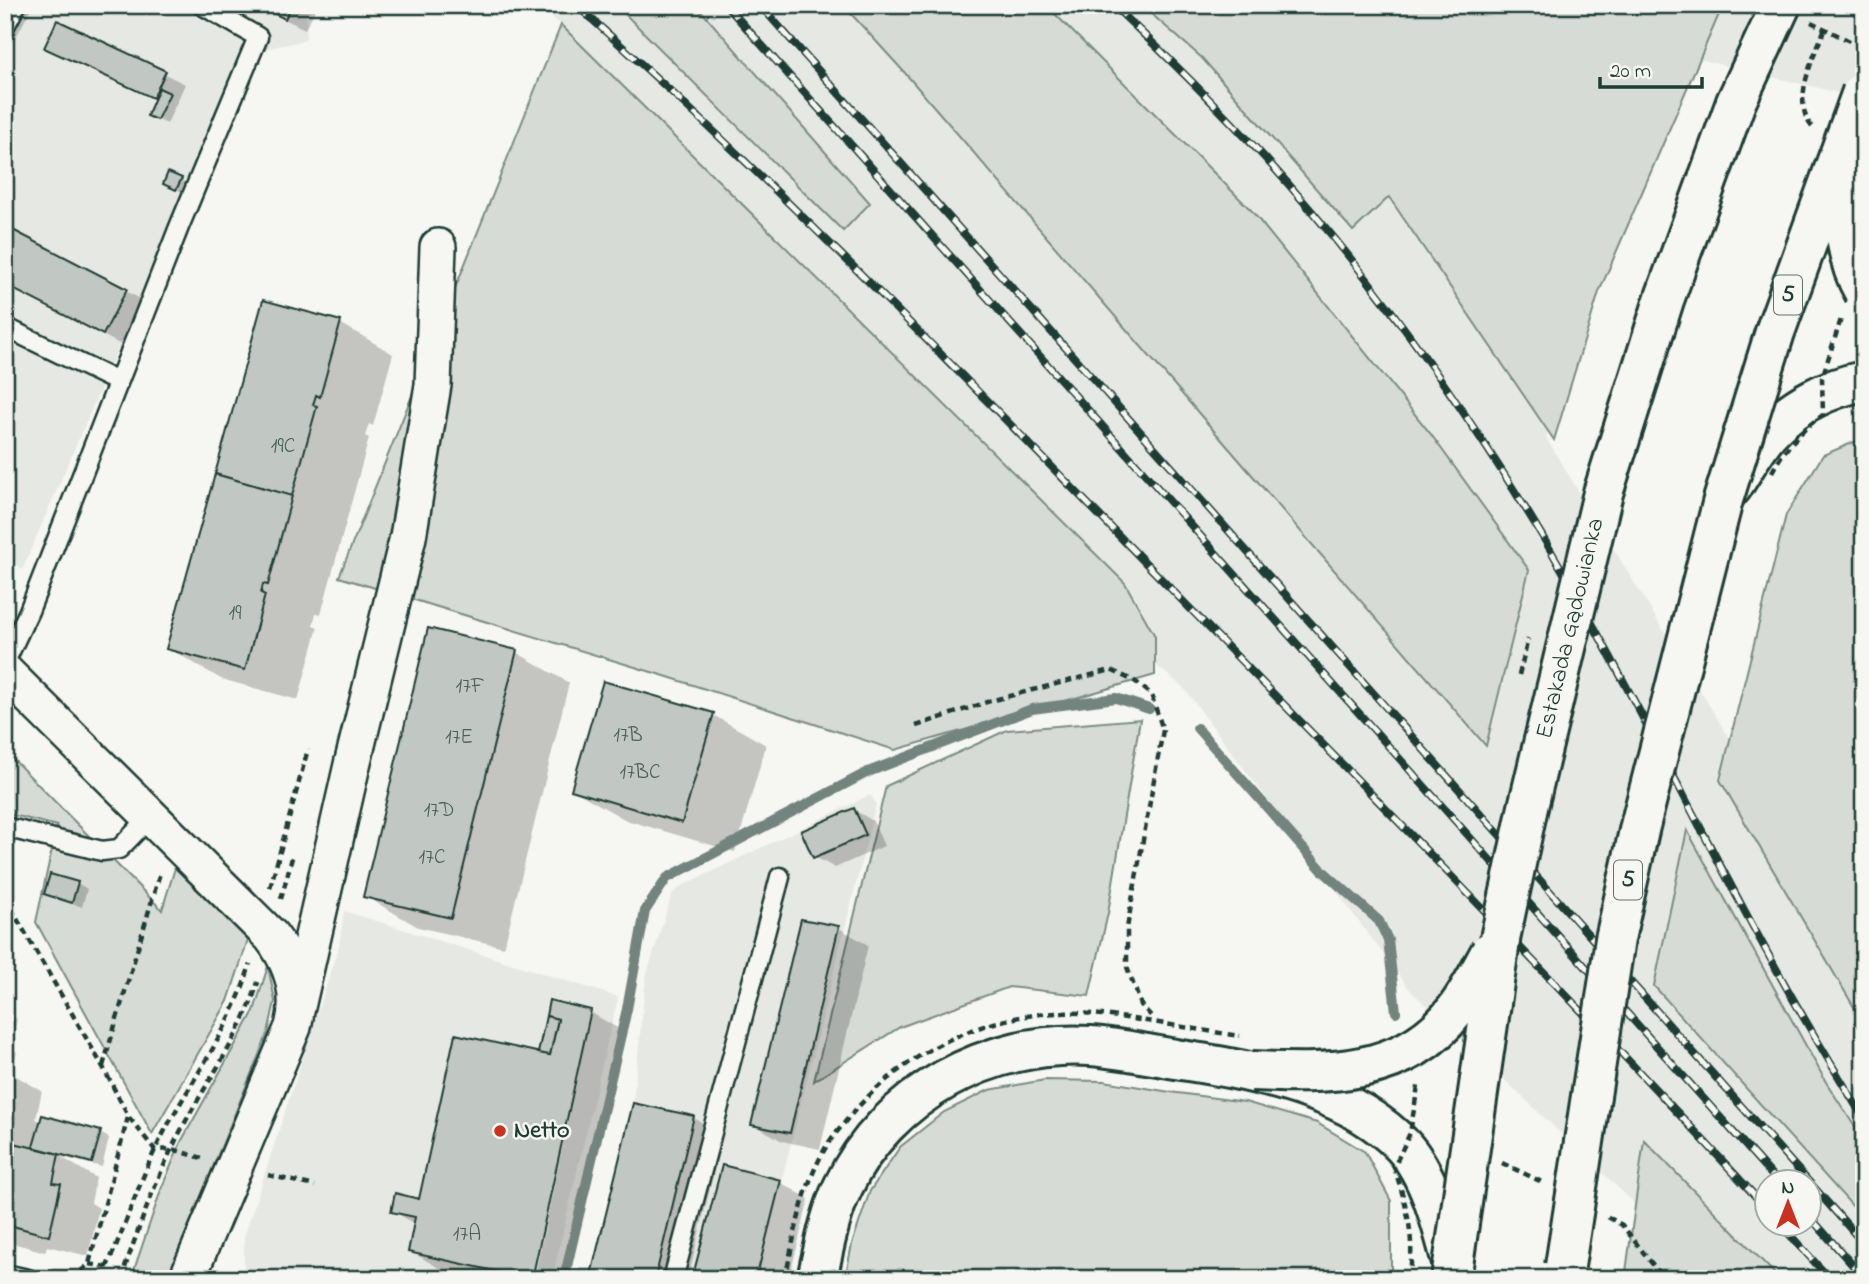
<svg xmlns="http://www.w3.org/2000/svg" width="1869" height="1284" font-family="'Indie Flower',sans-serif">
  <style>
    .built { fill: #e6e8e4; fill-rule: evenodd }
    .green { fill: #d6dbd6; stroke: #7a8c85; stroke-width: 2 }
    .shadow { fill: #0003 }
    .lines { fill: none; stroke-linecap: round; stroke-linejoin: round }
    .stream { stroke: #72847d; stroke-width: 10 }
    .building { fill: #c1c8c3; stroke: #1f3d34; stroke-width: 2 }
    .lane-casing { stroke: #1f3d34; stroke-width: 23 }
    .street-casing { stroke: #1f3d34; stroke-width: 40 }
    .primary-casing { stroke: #1f3d34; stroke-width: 44 }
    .path { stroke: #1f3d34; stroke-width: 4.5; stroke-dasharray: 7 5; stroke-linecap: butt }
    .lane { stroke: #f6f6f2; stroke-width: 18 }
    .street { stroke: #f6f6f2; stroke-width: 35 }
    .primary { stroke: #f6f6f2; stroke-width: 38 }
    .rail-casing { stroke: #1f3d34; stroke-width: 8 }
    .rail { stroke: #f6f6f2; stroke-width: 5; stroke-dasharray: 16; stroke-linecap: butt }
    .primary-bridge-casing { stroke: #1f3d34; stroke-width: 44; stroke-linecap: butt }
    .path-bridge { stroke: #1f3d34; stroke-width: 4.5; stroke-dasharray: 7 5; stroke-linecap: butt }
    .primary-bridge { stroke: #f6f6f2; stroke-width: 38 }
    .poi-dot { fill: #c8321e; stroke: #f6f6f2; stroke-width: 2.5 }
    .labels { text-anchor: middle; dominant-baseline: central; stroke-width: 5; stroke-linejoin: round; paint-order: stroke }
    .number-label { font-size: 21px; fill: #486058 }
    .shield { fill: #f6f6f2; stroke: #60746d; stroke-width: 2 }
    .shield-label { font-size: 23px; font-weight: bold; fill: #1f3d34 }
    .street-label { font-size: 24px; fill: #1f3d34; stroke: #f6f6f2 }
    .poi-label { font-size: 24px; font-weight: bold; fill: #1f3d34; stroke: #f6f6f2; text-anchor: start }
  </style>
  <rect width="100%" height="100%" fill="#f6f6f2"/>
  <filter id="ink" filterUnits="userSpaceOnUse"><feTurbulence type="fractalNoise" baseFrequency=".0143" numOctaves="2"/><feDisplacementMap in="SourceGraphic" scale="14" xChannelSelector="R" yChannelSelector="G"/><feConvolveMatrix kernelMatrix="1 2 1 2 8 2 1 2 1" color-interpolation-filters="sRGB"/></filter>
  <g filter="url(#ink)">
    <!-- built -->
    <g class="built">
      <polygon points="5,5 307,5 306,40 246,53 22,570 5,552"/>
      <path d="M538,5H1864V99L1690,57L1561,362L1546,438L1864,959V1279H1709L1629,1198L1411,991L1183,687L1036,569L561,25ZM1768,1182H1810V1224H1768Z"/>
      <polygon points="870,795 876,804 757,1279 582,1279 583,1274 591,1276 633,1103 646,977 672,894 682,886"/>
      <polygon points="344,911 618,997 552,1279 244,1279 244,1237 339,947"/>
    </g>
    <!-- green -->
    <g class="green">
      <polygon points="616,5 696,5 870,203 843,231"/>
      <polygon points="843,5 1046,5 1251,210 1430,433 1529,570 1486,746 905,73"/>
      <polygon points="1141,5 1723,5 1599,292 1554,440 1389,197 1353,231 1202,58"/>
      <polygon points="561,25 1125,583 1155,636 1155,675 895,750 668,677 339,577"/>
      <polygon points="1864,438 1864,1024 1720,780 1786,515 1823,455"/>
      <polygon points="1140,719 1108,913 1089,996 1009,987 900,1027 814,1081 886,786 1007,730"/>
      <polygon points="5,751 162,910 175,868 248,940 228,1001 152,1134 36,922 57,826 5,813"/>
      <polygon points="1687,830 1826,1082 1864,1141 1864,1219 1654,986"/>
      <polygon points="268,966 275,1001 268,1033 167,1279 131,1279 162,1187 181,1142 254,1011"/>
      <polygon points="1045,1080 1104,1081 1170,1092 1245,1102 1317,1123 1365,1152 1391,1201 1391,1279 845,1279 852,1244 870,1191 900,1147 944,1112 989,1090"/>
      <polygon points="1644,1140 1780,1279 1625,1279"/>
    </g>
    <!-- shadow -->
    <g class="shadow">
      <polygon points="5,5 33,5 15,39 5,33"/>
      <polygon points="255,5 318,5 305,29"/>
      <polygon points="58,22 185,84 167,124 149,115 156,100 47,47"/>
      <polygon points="181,180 190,185 186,194 174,188"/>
      <polygon points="5,228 156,307 133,351 5,285"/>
      <polygon points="340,323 393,354 373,426 369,424 365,436 369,438 321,614 316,613 313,625 318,627 298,700 221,679 168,648"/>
      <polygon points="516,652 569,683 504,947 418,927 365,896"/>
      <polygon points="713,715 766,745 735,852 626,820 573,790"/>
      <polygon points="854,810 873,821 884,846 835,868 815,857"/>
      <polygon points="77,883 87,889 82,907 46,893"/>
      <polygon points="803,921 839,928 868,945 820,1149 782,1141 753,1124"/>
      <polygon points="590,1012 619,1029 565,1279 534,1279 579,1070 576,1070 530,1279 488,1279 439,1268 410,1251 415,1224 393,1211 421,1201 540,1054"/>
      <polygon points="5,1013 17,1019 9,1048 17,1052 11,1073 42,1091 36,1119 42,1122 100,1133 109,1138 102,1167 61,1157 96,1178 91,1203 99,1208 88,1256 47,1246 45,1252 5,1241"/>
      <polygon points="635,1105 694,1118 723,1135 688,1279 592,1279"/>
      <polygon points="780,1182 809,1199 789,1279 694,1279"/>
    </g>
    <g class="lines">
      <!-- stream -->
      <g class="stream">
        <polyline points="1197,728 1322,870 1379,921 1388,940 1396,1012"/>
        <polyline points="564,1279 627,1009 645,911 667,878 868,772 1032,709 1116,698 1149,709"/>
      </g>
    </g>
    <!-- building -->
    <g class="building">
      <polygon points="257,5 292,5 285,19"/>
      <polygon points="57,20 166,71 153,98 44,48"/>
      <polygon points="159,88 170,93 157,120 147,116"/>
      <polygon points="168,172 182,178 176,190 163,184"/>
      <polygon points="5,226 127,289 103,335 5,285"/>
      <polygon points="263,300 341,321 320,397 316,395 313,405 317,406 292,496 215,474"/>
      <polygon points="215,474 292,496 268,585 263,584 261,593 265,595 245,670 166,649"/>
      <polygon points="428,628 517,650 451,918 363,897"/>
      <polygon points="603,681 714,713 682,823 571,790"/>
      <polygon points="854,808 866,835 813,858 801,831"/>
      <polygon points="50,874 78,882 72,903 44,894"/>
      <polygon points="801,919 839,926 790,1133 751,1125"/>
      <polygon points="549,1000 591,1010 532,1279 408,1252 415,1217 391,1212 395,1193 419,1199 455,1034 550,1055 558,1019 546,1016"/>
      <polygon points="546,1016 558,1019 550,1055 538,1053"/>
      <polygon points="633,1103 694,1116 655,1279 590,1279"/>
      <polygon points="42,1115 101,1131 92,1163 33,1147"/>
      <polygon points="10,1142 59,1154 53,1183 61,1184 49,1236 9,1225 5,1231 5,1145 9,1146"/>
      <polygon points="722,1165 781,1180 756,1279 692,1279"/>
    </g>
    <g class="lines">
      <defs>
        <g id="lane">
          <polyline points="5,26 16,5"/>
          <polyline points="5,327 118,382"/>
          <polyline points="5,662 29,611 179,227 258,37 202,5"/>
          <polyline points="5,827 102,851 119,849 151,816"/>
          <polyline points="5,1274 28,1279"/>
          <polyline points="673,1279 780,877"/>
        </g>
        <g id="street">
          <path d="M5,672L271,936C292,963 302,993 293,1027L187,1279"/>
          <polyline points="297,1007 352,765 408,537 433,385 438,247"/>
        </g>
        <g id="primary">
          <path d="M1732,487C1744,469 1755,448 1769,432C1794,405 1828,388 1864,381"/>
          <path d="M817,1279C824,1248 829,1216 843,1187C886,1095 991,1039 1091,1046C1127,1049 1165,1058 1201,1063C1269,1074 1354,1094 1403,1146C1430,1175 1442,1226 1452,1263"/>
        </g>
      </defs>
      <!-- lane casing -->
      <use href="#lane" class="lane-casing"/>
      <!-- street casing -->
      <use href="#street" class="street-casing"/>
      <!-- primary casing -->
      <use href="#primary" class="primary-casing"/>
      <!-- path -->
      <g class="path">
        <polyline points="1811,22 1864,48"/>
        <path d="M1812,127C1790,101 1815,55 1825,28"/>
        <polyline points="916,726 990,701 1111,670 1136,682 1151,694 1163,730 1127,928 1127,967 1141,1005 1153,1018"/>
        <polyline points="270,888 308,749"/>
        <polyline points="5,898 103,1067 128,1116 155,1150 172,1149 202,1158"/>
        <polyline points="281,899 293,854"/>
        <polyline points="103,1066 160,873"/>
        <polyline points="1502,1163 1542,1182"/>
        <polyline points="268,1175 315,1186"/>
        <polyline points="1608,1217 1622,1225 1664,1279"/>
        <polyline points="89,1264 107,1267"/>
        <polyline points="72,1279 89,1264 128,1117"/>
        <path d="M101,1279C122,1237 135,1192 155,1150C185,1087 231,1033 250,964"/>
        <path d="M121,1279C138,1230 155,1181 179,1134C205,1083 241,1038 258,982"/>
        <polyline points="288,1279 293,1276"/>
      </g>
      <!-- lane -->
      <use href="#lane" class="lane"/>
      <!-- street -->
      <use href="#street" class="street"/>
      <!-- primary -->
      <use href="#primary" class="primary"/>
      <defs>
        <g id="rail">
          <path d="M576,5C784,190 978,391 1172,590C1372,795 1574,999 1768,1210"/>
          <polyline points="726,5 1778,1182"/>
          <polyline points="760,5 1809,1182"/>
          <path d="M1113,5C1166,55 1217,106 1266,159C1366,269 1454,392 1532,519C1621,666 1694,822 1778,972C1805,1022 1835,1070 1864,1119"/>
          <polyline points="1810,1183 1864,1244"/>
          <polyline points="1810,1217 1864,1278"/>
          <polyline points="1780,1224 1830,1279"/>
        </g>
      </defs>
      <!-- rail casing -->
      <use href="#rail" class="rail-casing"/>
      <!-- rail -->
      <use href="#rail" class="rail"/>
      <defs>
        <g id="primary-bridge">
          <path d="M1848,167C1841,207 1843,256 1864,292"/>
          <path d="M1252,1071C1326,1074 1404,1077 1455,1011C1469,993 1480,971 1491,951"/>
          <polyline points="1565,1266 1615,939 1640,826 1723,500 1775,332 1862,92"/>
          <path id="s1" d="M1451,1279L1501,934L1528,807L1603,493L1664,300L1736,102L1781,5"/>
        </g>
      </defs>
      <!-- primary-bridge casing -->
      <use href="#primary-bridge" class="primary-bridge-casing"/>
      <!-- path-bridge -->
      <g class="path-bridge">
        <path d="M1772,472C1784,449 1801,430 1823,415L1822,378L1841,319"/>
        <polyline points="1519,675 1528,639"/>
        <path d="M785,1279C795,1233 802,1188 826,1147C831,1138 839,1130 845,1122C905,1048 997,1005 1093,1014C1142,1019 1192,1029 1240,1036"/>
        <path d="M1410,1279C1414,1233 1408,1210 1394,1167L1410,1133L1418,1086"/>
      </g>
      <!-- primary-bridge -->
      <use href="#primary-bridge" class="primary-bridge"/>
    </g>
  </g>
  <!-- markers -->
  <circle class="poi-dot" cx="500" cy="1131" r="7"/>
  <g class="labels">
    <!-- number labels -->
    <g class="number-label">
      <text x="283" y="447">19C</text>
      <text x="235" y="614">19</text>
      <text x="470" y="687">17F</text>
      <text x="628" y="736">17B</text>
      <text x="459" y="738">17E</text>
      <text x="640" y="773">17BC</text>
      <text x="439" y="811">17D</text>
      <text x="432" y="858">17C</text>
      <text x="467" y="1235">17A</text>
    </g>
    <!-- shield labels -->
    <g class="shield">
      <rect x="1774" y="275.5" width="28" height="39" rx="5"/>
      <rect x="1614" y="860.5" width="28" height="39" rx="5"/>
    </g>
    <g class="shield-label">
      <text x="1788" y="295">5</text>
      <text x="1628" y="880">5</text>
    </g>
    <!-- street labels -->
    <g class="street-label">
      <text stroke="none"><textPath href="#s1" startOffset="662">Estakada Gądowianka</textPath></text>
    </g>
    <!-- poi labels -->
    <g class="poi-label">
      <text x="514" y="1131">Netto</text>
    </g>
  </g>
  <!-- margin -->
  <rect width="1869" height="1284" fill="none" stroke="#f6f6f2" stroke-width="28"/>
  <rect x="14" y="14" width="1841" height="1256" fill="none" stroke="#1f3d34" stroke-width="2.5" filter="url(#ink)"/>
  <!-- north arrow -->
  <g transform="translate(1788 1203)"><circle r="33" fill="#f6f6f2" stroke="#a0aca6" stroke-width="2"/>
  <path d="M0-5L12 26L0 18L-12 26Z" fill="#c8321e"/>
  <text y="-10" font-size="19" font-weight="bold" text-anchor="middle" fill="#1f3d34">N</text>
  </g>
  <!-- scale -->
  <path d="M1600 77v10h102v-10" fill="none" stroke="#1f3d34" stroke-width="3.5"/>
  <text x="1610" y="77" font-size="21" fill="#1f3d34" stroke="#f6f6f2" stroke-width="5" paint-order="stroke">20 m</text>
</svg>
